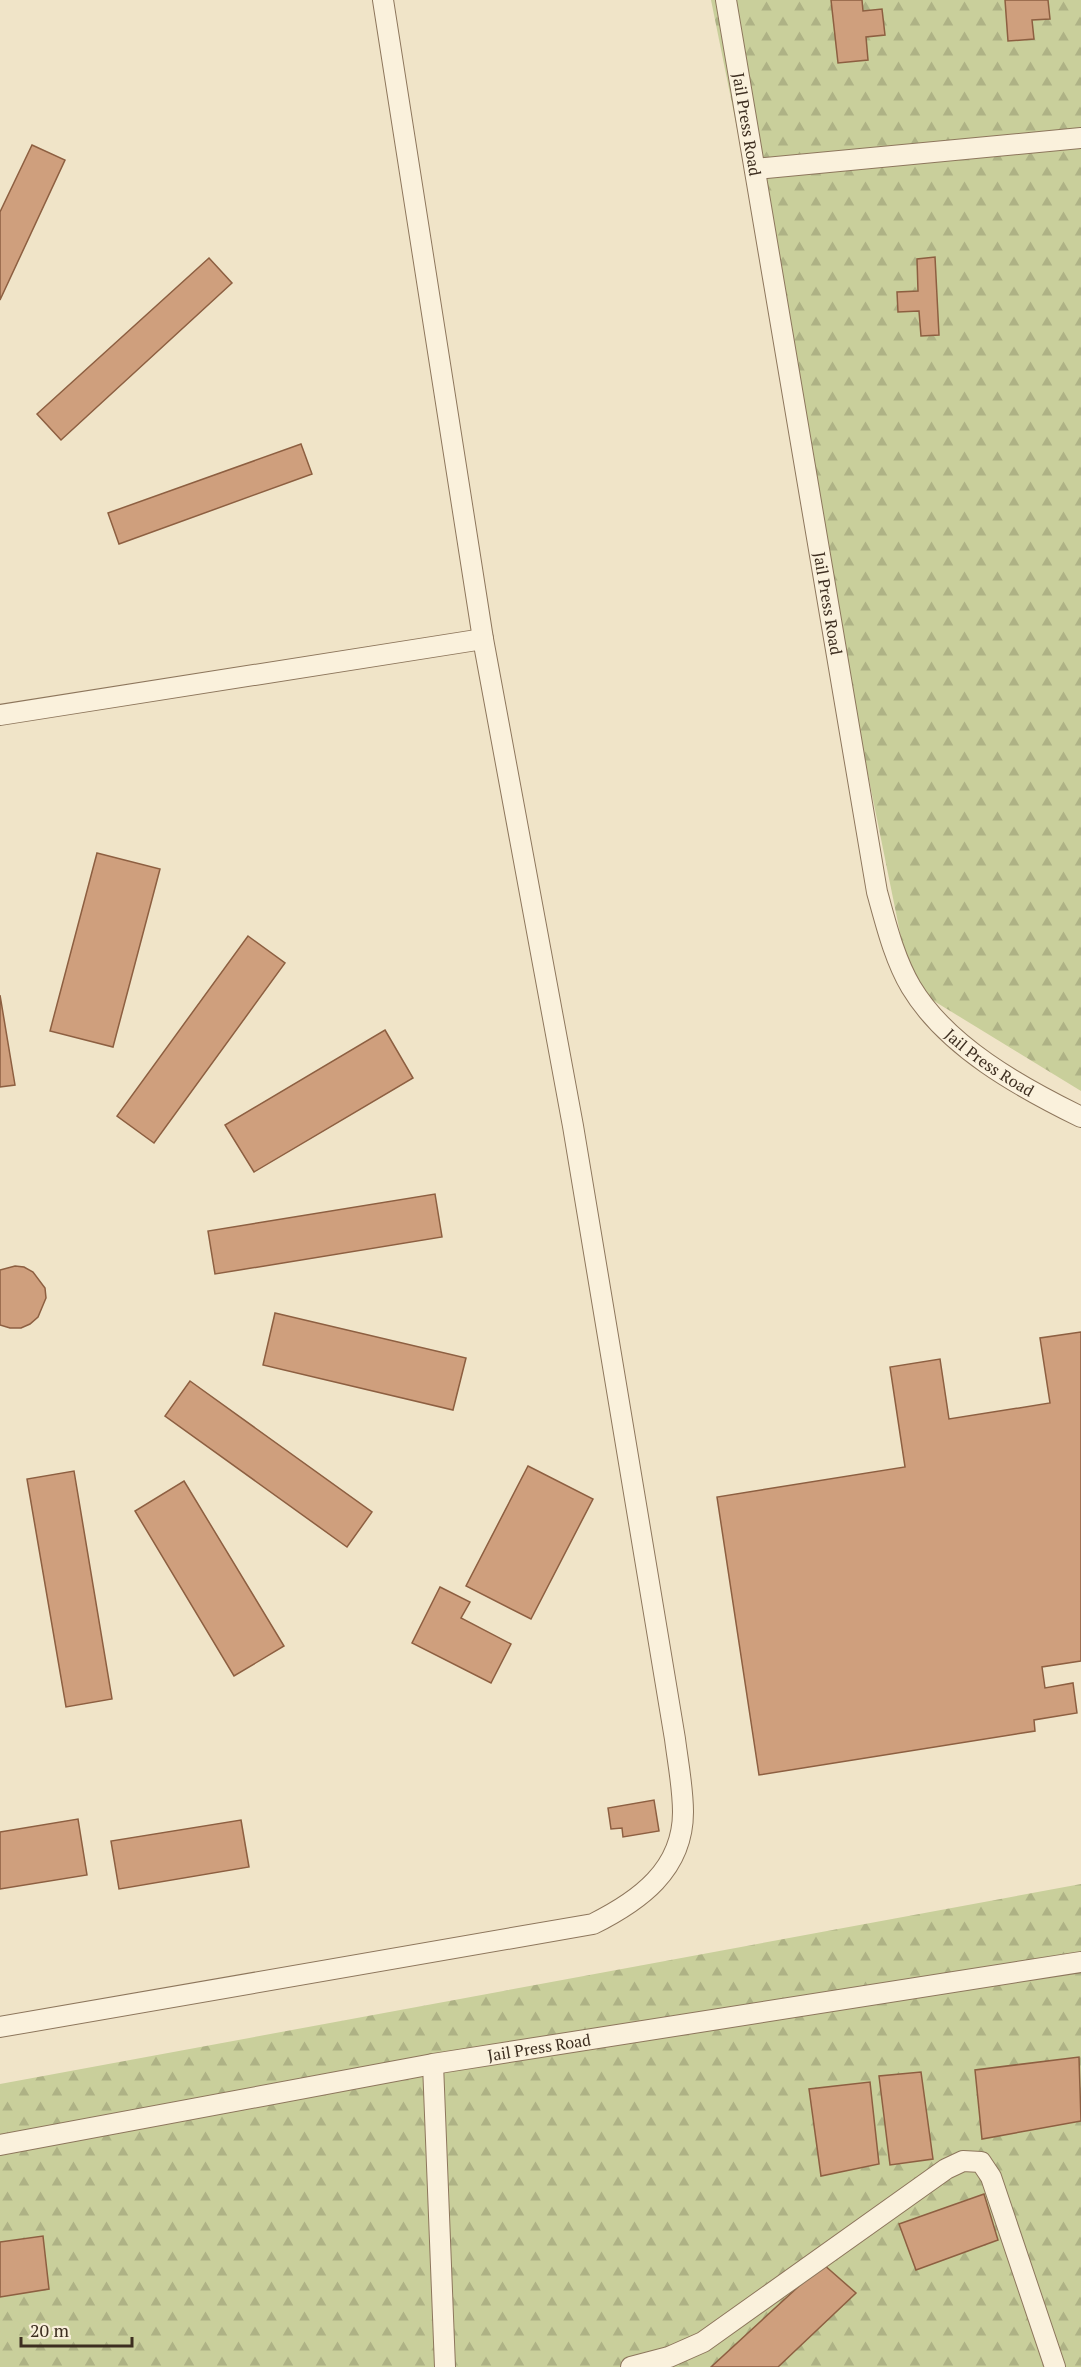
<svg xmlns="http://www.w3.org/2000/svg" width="1081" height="2367" font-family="'PT Serif',serif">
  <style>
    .forest { fill: url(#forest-firs) }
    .building { fill: #cf9f7d; stroke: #8d5f41; stroke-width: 1.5 }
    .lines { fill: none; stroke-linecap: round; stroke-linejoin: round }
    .lane-casing { stroke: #8d765c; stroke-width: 22 }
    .lane { stroke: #faf1dc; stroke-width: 20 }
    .labels { text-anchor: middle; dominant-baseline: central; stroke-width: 4.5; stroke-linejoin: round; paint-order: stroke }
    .street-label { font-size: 16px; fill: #3d2e20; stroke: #f7eed8 }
  </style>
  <defs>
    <pattern id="forest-firs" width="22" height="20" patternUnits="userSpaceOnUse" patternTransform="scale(1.5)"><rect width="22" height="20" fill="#c9cf9b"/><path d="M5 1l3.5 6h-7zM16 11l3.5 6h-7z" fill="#aeb285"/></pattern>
  </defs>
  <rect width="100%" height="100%" fill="#f0e4c8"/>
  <!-- forest -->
  <g class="forest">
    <polygon points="711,0 1081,0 1081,1091 911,987"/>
    <polygon points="1081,1884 1081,2367 0,2367 0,2084"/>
  </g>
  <!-- building -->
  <g class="building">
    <polygon points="831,0 862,0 863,11 882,9 885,35 866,37 868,60 838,63"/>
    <polygon points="1005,0 1048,0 1050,19 1032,20 1034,39 1008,41"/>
    <polygon points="32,145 65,160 0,300 0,212"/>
    <polygon points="935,257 939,335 921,336 919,311 898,312 897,292 918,291 917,259"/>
    <polygon points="209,258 232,283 61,440 37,414"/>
    <polygon points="301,444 312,474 119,544 108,513"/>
    <polygon points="97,853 160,869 113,1047 50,1031"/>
    <polygon points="248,936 285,963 154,1143 117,1116"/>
    <polygon points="0,995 15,1085 0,1087"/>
    <polygon points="385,1030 413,1078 254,1172 225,1125"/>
    <polygon points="435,1194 442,1237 215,1274 208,1231"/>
    <polygon points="15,1266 24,1267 33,1272 45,1288 46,1298 38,1317 30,1324 21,1328 10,1328 0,1325 0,1270"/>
    <polygon points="275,1313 466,1358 453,1410 263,1365"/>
    <polygon points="1081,1332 1081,1661 1042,1667 1045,1688 1073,1683 1077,1713 1034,1720 1035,1731 759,1775 717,1497 905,1467 890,1367 940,1359 949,1419 1050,1403 1040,1338"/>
    <polygon points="190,1381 372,1512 347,1547 165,1416"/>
    <polygon points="528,1466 593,1499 531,1619 466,1586"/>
    <polygon points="74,1471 112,1699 66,1707 27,1479"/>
    <polygon points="184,1481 284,1646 234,1676 135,1511"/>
    <polygon points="440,1587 470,1602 461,1618 511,1644 491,1683 412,1643"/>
    <polygon points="654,1800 659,1831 623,1837 622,1828 611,1829 608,1808"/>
    <polygon points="78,1819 87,1875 0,1889 0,1832"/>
    <polygon points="241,1820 249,1867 119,1889 111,1841"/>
    <polygon points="1079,2057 1081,2121 982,2139 975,2070"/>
    <polygon points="921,2072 933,2159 890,2165 879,2076"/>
    <polygon points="870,2082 879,2164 821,2176 809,2089"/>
    <polygon points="984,2194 998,2240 916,2270 899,2224"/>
    <polygon points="43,2236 49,2289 0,2297 0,2242"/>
    <polygon points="823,2264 856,2293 778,2367 711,2367"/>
  </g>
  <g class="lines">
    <defs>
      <g id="lane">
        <path id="s1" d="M726,0L877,892C886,924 894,958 911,987C947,1047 1020,1087 1081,1117"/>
        <polyline points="755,169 1081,138"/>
        <polyline points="0,715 483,639"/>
        <path d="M0,2027L593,1924C639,1901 683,1870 683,1812C683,1788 678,1763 675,1739L573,1126L483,639L383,0"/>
        <polyline points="433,2064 445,2367"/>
        <path id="s2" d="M0,2145L433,2064L1081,1962"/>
        <polyline points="631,2367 669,2357 703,2342 946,2169 963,2161 981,2162 991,2177 1055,2367"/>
      </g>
    </defs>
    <!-- lane casing -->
    <use href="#lane" class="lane-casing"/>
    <!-- lane -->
    <use href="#lane" class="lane"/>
  </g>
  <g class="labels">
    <!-- street labels -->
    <g class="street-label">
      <text stroke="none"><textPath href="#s1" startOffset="126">Jail Press Road</textPath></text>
      <text stroke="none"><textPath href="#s1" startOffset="612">Jail Press Road</textPath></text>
      <text stroke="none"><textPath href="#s1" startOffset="1116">Jail Press Road</textPath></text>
      <text stroke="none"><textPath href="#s2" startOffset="548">Jail Press Road</textPath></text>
    </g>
  </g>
  <!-- scale -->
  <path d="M21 2337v9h111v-9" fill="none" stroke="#3d2e20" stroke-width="3"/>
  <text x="30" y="2337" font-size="18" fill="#3d2e20" stroke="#f7eed8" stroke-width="4.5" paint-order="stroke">20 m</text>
</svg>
